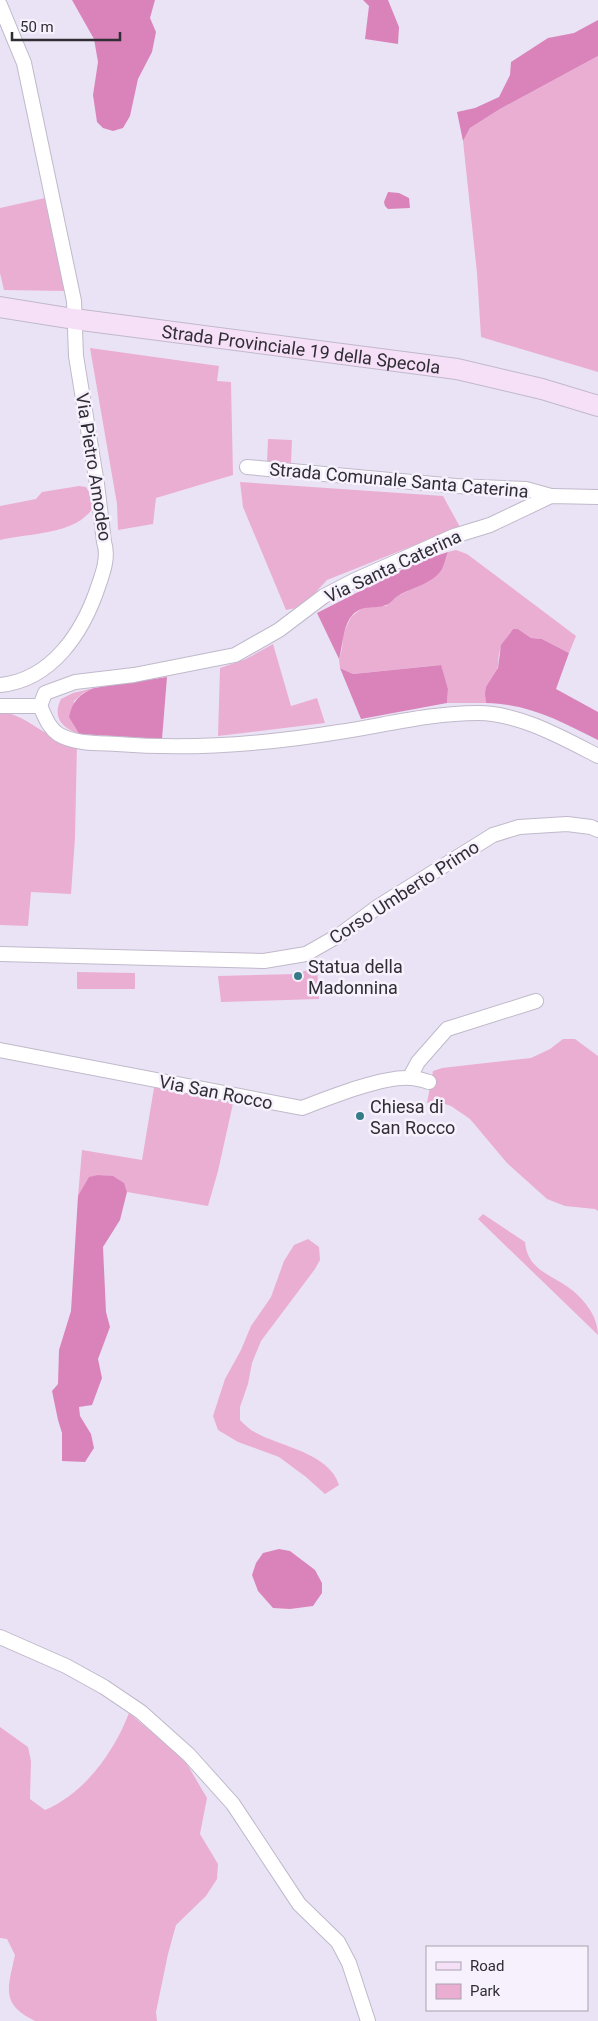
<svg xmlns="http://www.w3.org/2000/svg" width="598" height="2021" font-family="Roboto,sans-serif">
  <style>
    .green { fill: #ebaed3 }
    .forest { fill: #da83ba }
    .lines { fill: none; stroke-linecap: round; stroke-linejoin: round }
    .street-casing { stroke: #c0b9ca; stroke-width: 16 }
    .secondary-casing { stroke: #c0b9ca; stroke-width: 22 }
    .street { stroke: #fff; stroke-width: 14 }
    .secondary { stroke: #f6e0f8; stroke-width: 20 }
    .poi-dot { fill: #367c88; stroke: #f6f1fd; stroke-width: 2 }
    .labels { text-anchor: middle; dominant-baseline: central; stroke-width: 5; stroke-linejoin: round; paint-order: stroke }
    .street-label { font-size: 18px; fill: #302d34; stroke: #f6f1fd }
    .poi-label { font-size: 18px; fill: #302d34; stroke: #f6f1fd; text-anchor: start }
  </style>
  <rect width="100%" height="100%" fill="#eae3f5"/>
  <!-- green -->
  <g class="green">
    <polygon points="598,56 598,372 481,337 477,273 463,141 470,128 500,109"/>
    <polygon points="45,198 65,291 4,290 0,273 0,208"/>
    <polygon points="90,348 219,366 217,381 231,382 233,475 156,498 153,524 118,530 117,504"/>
    <polygon points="268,439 292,440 291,463 267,462"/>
    <polygon points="240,482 443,496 460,527 327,580 302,607 286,610 243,507"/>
    <path d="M79,486L86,487L92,497L93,508C75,535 29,533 0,540V506L36,499L42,492Z"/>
    <path d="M456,550L467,554L576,636L569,653L542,639L531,638L518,629H513C507,636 501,645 499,654C498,659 499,664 497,670C491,684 484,686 486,703H447L448,689L440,665L353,674L340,668L339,659L342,649L343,634L351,617L361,609L370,606H386L396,597L425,582L443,567L448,552Z"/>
    <polygon points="273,644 291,706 317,698 325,723 218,736 220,668 246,659"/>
    <path d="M94,688L83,693L74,701L73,724L79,734C62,728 52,717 61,699L73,693Z"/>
    <path d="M0,712C29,714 45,741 77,744L75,838L71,894L31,892L28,926L0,925Z"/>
    <polygon points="317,966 319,999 221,1002 218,976 297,974"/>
    <polygon points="77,972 135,973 135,989 77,989"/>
    <polygon points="563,1039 575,1039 598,1056 598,1211 595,1209 565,1206 547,1199 507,1163 470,1119 451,1106 436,1101 427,1103 433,1071 442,1068 531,1058 550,1049"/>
    <path d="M155,1082L234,1099L218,1171L208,1206L127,1192C122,1177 113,1176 98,1175L78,1196L82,1150L142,1160Z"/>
    <path d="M483,1214L525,1242C527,1267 546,1273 565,1285C582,1296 598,1315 598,1335L478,1219Z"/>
    <path d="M308,1239L319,1247L320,1260L315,1269L261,1341L252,1363L248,1384L240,1407V1420C243,1423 247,1427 251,1430C277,1447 328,1451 339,1485L325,1494L306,1477L279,1457L238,1442L218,1430L213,1416L225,1379L241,1350L251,1326L271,1297L284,1261L294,1245Z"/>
    <path d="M129,1713L184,1759L207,1798L200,1834L218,1864L217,1879L206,1896L176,1925L168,1954L156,2012L157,2021H35C0,2004 8,1988 15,1955L7,1939L0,1938V1727L28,1747L31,1761L30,1799L45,1810C85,1793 114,1752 129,1713Z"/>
  </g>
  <!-- forest -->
  <g class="forest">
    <polygon points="72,0 155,0 150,18 156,32 152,52 138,79 130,116 123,128 113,131 103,128 97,122 93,95 98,62 94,39"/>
    <polygon points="363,0 388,0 399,27 398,44 365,39 369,6"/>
    <polygon points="598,20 598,56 500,109 470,128 463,141 457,112 475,108 499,97 510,75 511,62 548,38 574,33"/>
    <polygon points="388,192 399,193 409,198 410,208 388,209 385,206 384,202"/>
    <path d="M448,552C446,557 445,562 443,567C436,583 412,587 398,596C394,598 390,604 386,605C374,610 361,603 350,618C342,631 343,645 339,659L317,613L415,563Z"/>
    <path d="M513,629H518L531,638L542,639L569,653L556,689L598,712V740C560,721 530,704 486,703L485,694L486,687L498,668L501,645Z"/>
    <polygon points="441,665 448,689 447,703 361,719 340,668 353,674"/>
    <path d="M167,677L162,739L79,734L69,717C72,701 80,694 94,688Z"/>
    <polygon points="98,1175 113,1176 124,1183 127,1192 120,1220 103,1247 106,1312 110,1327 98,1359 102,1378 92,1405 79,1407 80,1416 91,1434 94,1448 85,1462 62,1461 62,1433 58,1420 52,1391 58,1384 59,1350 71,1311 78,1196 89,1177"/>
    <polygon points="279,1549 290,1551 315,1570 322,1583 322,1593 313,1606 290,1609 273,1608 258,1591 252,1575 256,1563 263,1553"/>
  </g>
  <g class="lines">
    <defs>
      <g id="street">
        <path d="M0,5L24,63L74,301L76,356L97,484L104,542C109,556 103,573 98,587C83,632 52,680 0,685"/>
        <polyline points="247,467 456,486 526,489 551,496"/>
        <polyline points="0,706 40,706"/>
        <polyline points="40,706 45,693 75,682 134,675 235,655 279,630 324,596 353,581 454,536 490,525 551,496 598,497"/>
        <path d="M40,706C45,716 48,727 58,734C74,744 98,743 117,744C191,750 266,744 339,732C385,725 431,713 478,713C519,713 563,738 598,756"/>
        <polyline points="0,954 264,961 306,954 341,934 379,906 493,835 519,827 567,824 591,827 598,830"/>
        <path d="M0,1050L302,1108C328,1098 383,1076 410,1078C416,1078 423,1080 429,1082"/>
        <polyline points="410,1077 418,1062 447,1029 536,1001"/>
        <polyline points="0,1637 66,1666 104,1687 141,1712 189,1755 233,1804 299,1904 338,1942 349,1963 368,2021"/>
      </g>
      <g id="secondary">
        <path id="s1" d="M0,307L74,319L457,369L542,389L598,406"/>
      </g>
    </defs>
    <!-- street casing -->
    <use href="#street" class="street-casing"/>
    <!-- secondary casing -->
    <use href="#secondary" class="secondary-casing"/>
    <!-- street -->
    <use href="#street" class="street"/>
    <!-- secondary -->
    <use href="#secondary" class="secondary"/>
  </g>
  <!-- markers -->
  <g class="poi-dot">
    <circle cx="298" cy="976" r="5"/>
    <circle cx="360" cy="1116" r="5"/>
  </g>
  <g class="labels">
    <!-- street labels -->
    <g class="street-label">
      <text stroke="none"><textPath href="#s1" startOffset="304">Strada Provinciale 19 della Specola</textPath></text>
      <text transform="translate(94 467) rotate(81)">Via Pietro Amodeo</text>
      <text transform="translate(399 480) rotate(5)">Strada Comunale Santa Caterina</text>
      <text transform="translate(393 566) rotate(-25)">Via Santa Caterina</text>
      <text transform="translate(404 892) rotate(-33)">Corso Umberto Primo</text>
      <text transform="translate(216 1092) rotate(11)">Via San Rocco</text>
    </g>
    <!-- poi labels -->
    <g class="poi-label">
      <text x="308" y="966">Statua della<tspan x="308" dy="21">Madonnina</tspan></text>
      <text x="370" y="1106">Chiesa di<tspan x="370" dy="21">San Rocco</tspan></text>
    </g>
  </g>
  <!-- legend -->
  <rect x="426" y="1946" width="162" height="65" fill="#f6f1fd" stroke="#a7a3ad"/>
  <rect x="436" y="1962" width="25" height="8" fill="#f6e0f8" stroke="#a7a3ad"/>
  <text x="470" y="1971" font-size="15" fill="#302d34">Road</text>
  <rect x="436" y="1984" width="25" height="15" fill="#ebaed3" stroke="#a7a3ad"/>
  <text x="470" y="1996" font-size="15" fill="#302d34">Park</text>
  <!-- scale -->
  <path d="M12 32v8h108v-8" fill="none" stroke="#302d34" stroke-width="2.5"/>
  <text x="20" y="32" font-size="15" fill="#302d34" stroke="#f6f1fd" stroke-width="4" paint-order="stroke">50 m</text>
</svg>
